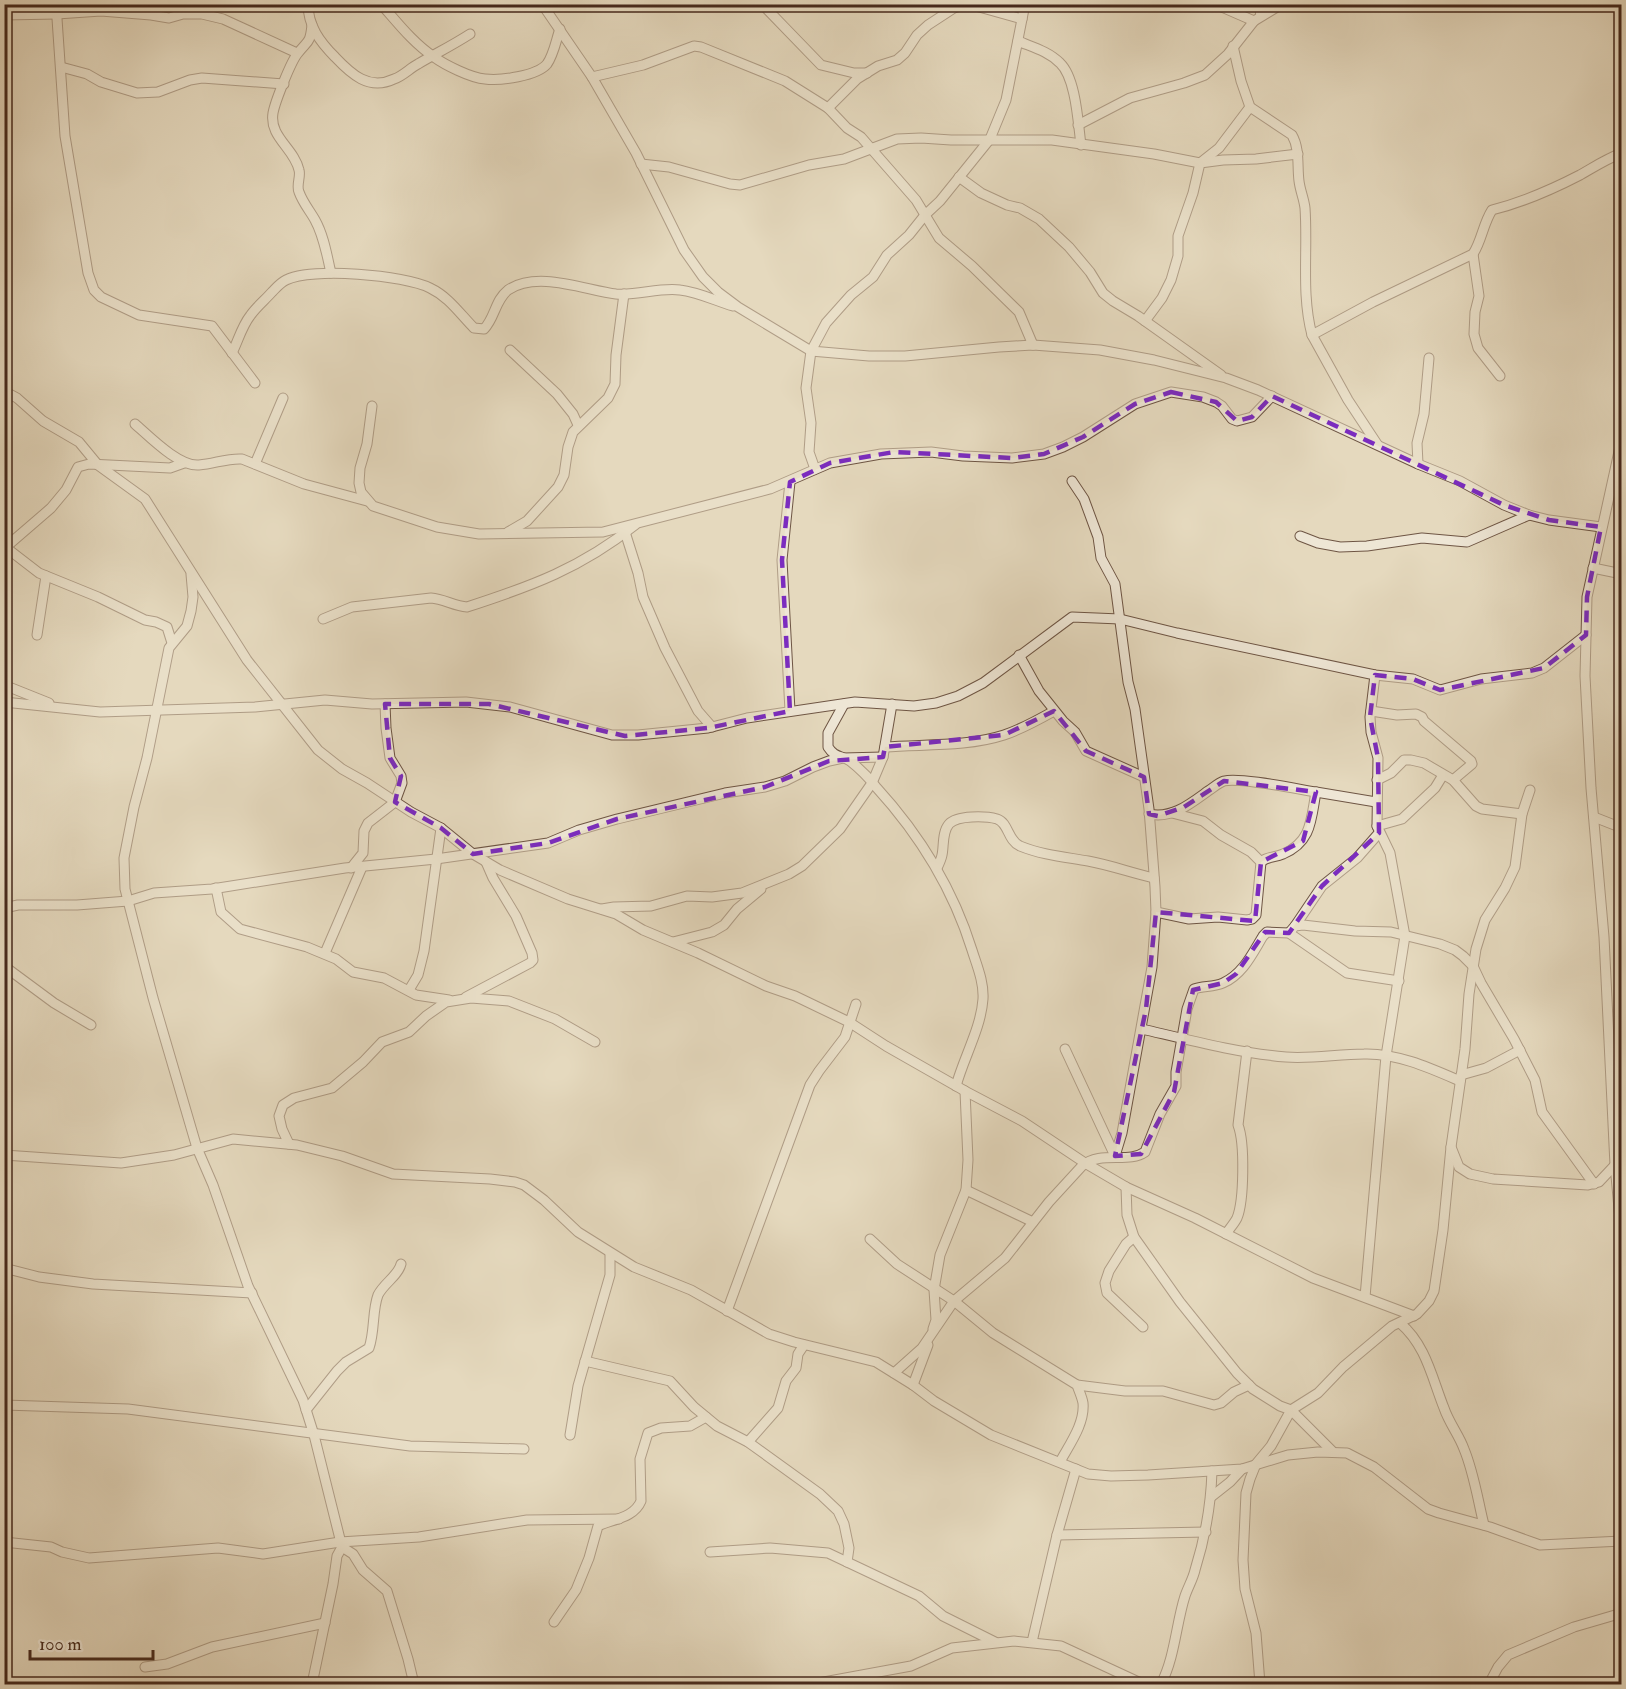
<svg xmlns="http://www.w3.org/2000/svg" width="1626" height="1689" font-family="'IM FELL Double Pica',serif">
  <style>
    .lines { fill: none; stroke-linecap: round; stroke-linejoin: round }
    .minor-casing { stroke: #6e5544; stroke-width: 11 }
    .minor { stroke: #eee6d5; stroke-width: 9 }
    .marked { fill: none; stroke: #7b2cbf; stroke-width: 4.5; stroke-dasharray: 12 8; stroke-linejoin: round }
  </style>
  <rect width="100%" height="100%" fill="#e5d9be"/>
  <filter id="stains"><feTurbulence type="fractalNoise" baseFrequency=".00333" numOctaves="4"/><feColorMatrix values="0 0 0 0 .2 0 0 0 0 .09 0 0 0 0 .02 0 0 0 .5 -.17"/></filter>
  <radialGradient id="worn" r=".72"><stop offset=".6" stop-color="#630" stop-opacity="0"/><stop offset="1" stop-color="#630" stop-opacity=".3"/></radialGradient>
  <g class="lines">
    <defs>
      <g id="minor">
        <polyline points="56,4 65,136 88,273 94,290 101,297 139,315 212,326 255,383"/>
        <path d="M308,4C308,26 320,42 335,57C351,74 369,91 394,79C403,76 410,68 418,64C435,54 453,45 470,34"/>
        <path d="M381,4C397,22 413,43 434,57C445,65 471,78 485,79C500,81 537,76 547,64C554,54 556,40 560,29"/>
        <polyline points="542,4 592,77 636,153 684,250 703,277 718,292 738,307 811,351 869,356 905,356 999,347 1033,345 1100,350 1154,360 1226,378 1258,390 1418,464 1460,481 1504,505 1529,515 1549,520 1601,527"/>
        <polyline points="762,4 821,65 854,73 867,73"/>
        <polyline points="1215,4 1254,21"/>
        <polyline points="1259,4 1261,16"/>
        <polyline points="4,15 57,14 101,11 151,15 169,18 183,14 202,14 223,19 297,53"/>
        <path d="M312,25C310,44 308,40 298,53C291,61 275,102 273,113C269,137 294,148 299,170C301,177 296,185 299,192C303,203 310,211 315,220C324,236 327,256 331,273"/>
        <path d="M1018,41C1032,47 1048,51 1060,63C1076,78 1078,123 1081,145"/>
        <path d="M1233,46L1241,81L1250,107L1292,135C1300,149 1297,166 1299,181C1300,190 1304,199 1305,208C1308,250 1301,294 1312,335L1348,400L1377,444"/>
        <polyline points="61,67 87,74 101,82 137,93 158,92 190,80 202,78 284,84"/>
        <polyline points="592,77 643,65 694,46 701,47 785,81 828,108 847,128 861,137 916,200 939,238 972,266 1019,312 1033,345"/>
        <polyline points="828,108 857,79 878,66 897,60 905,53 917,35 928,25 954,8 963,5 972,5 1022,19"/>
        <polyline points="1078,125 1130,98 1184,83 1205,75 1228,54 1254,21 1282,4"/>
        <polyline points="641,164 669,167 730,184 740,185 809,165 844,159 897,139 921,138 951,140 1052,140 1154,154 1200,163 1223,160 1256,159 1298,154"/>
        <polyline points="959,177 981,193 1007,205 1020,208 1039,219 1069,247 1090,272 1103,293 1113,301 1138,316 1221,375"/>
        <polyline points="1473,254 1479,296 1475,312 1474,334 1478,348 1500,376"/>
        <polyline points="1145,321 1162,298 1171,280 1178,256 1178,236 1193,193 1200,163 1219,148 1250,107"/>
        <path d="M1312,335L1373,302L1473,254C1482,240 1483,224 1492,210C1524,202 1551,190 1580,175C1594,167 1606,159 1622,153"/>
        <polyline points="510,350 557,394 573,414 578,425"/>
        <path d="M232,353C238,341 242,326 250,316C256,307 265,300 272,292C276,288 280,283 286,280C312,267 404,275 430,288C449,297 460,314 474,328L484,329C495,318 495,300 508,290C537,270 585,290 616,294C637,296 660,287 680,290C698,292 716,301 733,306"/>
        <polyline points="4,391 17,398 43,421 79,442 98,465 145,499 247,660 318,750 342,769 367,783 411,812 441,828 473,854 500,870 568,899 616,914 643,930 698,953 766,986 795,996 849,1022 886,1046 965,1091 1022,1121 1085,1163 1126,1187 1195,1218 1313,1278 1414,1316"/>
        <polyline points="372,406 367,444 360,468 359,483 361,492 373,506 437,527 479,534 603,532 770,489 830,463 881,454 931,452 963,456 1012,458 1044,454 1063,447 1083,437 1135,404 1171,392 1203,397 1216,402 1222,406 1232,419 1237,421 1252,417 1272,396"/>
        <path d="M135,424C150,437 179,467 199,465C214,464 227,458 242,459L304,484L367,501"/>
        <polyline points="1622,438 1587,597 1585,676 1591,788 1604,937 1615,1165 1622,1241"/>
        <polyline points="255,464 283,398"/>
        <polyline points="1418,464 1417,443 1424,414 1429,358"/>
        <polyline points="815,469 809,452 811,423 806,388 811,351 826,323 851,295 873,277 887,255 909,235 925,215 940,201 990,139 1006,100 1025,4"/>
        <polyline points="1072,481 1084,499 1098,537 1101,558 1115,584 1128,682 1135,709 1149,809 1155,887 1156,912 1152,967 1122,1133 1115,1156"/>
        <polyline points="790,482 782,560 790,711"/>
        <polyline points="508,532 527,521 558,487 564,475 568,447 573,432 608,398 615,384 616,355 624,294"/>
        <polyline points="625,532 638,573 643,597 665,648 698,711 712,727"/>
        <polyline points="1300,536 1318,543 1340,547 1367,546 1422,538 1467,542 1529,515"/>
        <polyline points="4,546 39,573 98,597 145,620 156,622 167,627 172,643"/>
        <polyline points="7,546 51,508 66,490 78,467 89,464 170,468 184,463"/>
        <polyline points="1593,568 1622,574"/>
        <polyline points="191,574 193,597 191,611 187,626 169,648 147,758 134,807 124,858 125,889 153,998 197,1148 213,1185 248,1286 303,1400 314,1435 342,1547 337,1556 333,1584 312,1684"/>
        <path d="M323,619L352,607L431,598C444,599 454,606 467,607C532,586 581,568 635,525"/>
        <polyline points="37,635 46,576"/>
        <polyline points="1019,655 1039,691 1063,721 1075,732 1086,751 1144,777"/>
        <polyline points="4,685 49,703"/>
        <polyline points="4,702 100,712 255,707 325,700 372,704 466,702 510,707 612,735 638,735 708,728 747,718 855,702 914,706 936,703 958,696 983,683 1072,617 1120,619 1177,633 1375,675 1413,679 1440,690 1481,679 1532,673 1544,668 1586,635"/>
        <path d="M844,704L828,733V747C835,758 841,755 850,761C859,768 869,778 876,787C919,834 953,889 972,950C977,966 984,982 983,999C981,1028 964,1057 956,1086"/>
        <polyline points="1371,711 1397,715 1416,714 1422,717 1424,721 1471,761 1472,764 1453,780"/>
        <path d="M885,747C924,744 967,747 1004,735C1022,729 1038,720 1054,711"/>
        <polyline points="1377,780 1391,773 1404,760 1411,760 1424,763 1453,780 1476,806 1482,809 1522,814"/>
        <polyline points="1530,790 1522,814 1515,867 1505,888 1485,920 1476,949 1469,994 1465,1049 1451,1147 1459,1167 1470,1174 1493,1179 1588,1185 1599,1182 1615,1165"/>
        <path d="M1149,814C1172,819 1190,804 1208,791C1213,788 1218,783 1224,781C1240,777 1297,789 1316,792"/>
        <polyline points="1594,817 1622,828"/>
        <polyline points="1377,826 1402,819 1435,788 1443,775"/>
        <path d="M1261,862C1267,856 1275,858 1283,854C1312,842 1311,819 1316,792L1376,802"/>
        <polyline points="351,868 363,853 364,831 368,823 395,802 402,783 401,776 390,758 386,728 385,704"/>
        <path d="M937,868C939,864 941,860 942,855C944,846 942,832 949,824C957,815 986,816 997,819C1009,823 1007,840 1020,846C1042,855 1065,857 1088,861C1110,865 1132,873 1154,878"/>
        <polyline points="216,888 221,912 240,929 307,947 336,959 353,972 384,978 416,995 449,1000"/>
        <polyline points="4,908 18,905 77,905 128,901 154,893 212,889 345,868 436,859 548,843 579,830 617,819 725,793 765,787 785,781 813,767 829,761 843,758 883,757"/>
        <polyline points="602,909 614,907 651,906 687,896 712,897 742,893 789,874 802,866 840,829 872,783 883,757 892,704"/>
        <polyline points="1156,912 1189,919 1218,917 1247,920 1252,919 1256,915 1261,862 1251,852 1221,835 1203,821 1172,813"/>
        <polyline points="1295,926 1322,886 1357,858 1379,833"/>
        <polyline points="1289,933 1295,926 1303,925 1355,931 1391,932 1440,944 1455,950 1463,956 1473,966 1481,983 1514,1039 1535,1080 1542,1112 1594,1184"/>
        <polyline points="673,942 712,932 724,925 737,909 761,889"/>
        <polyline points="325,953 362,867"/>
        <polyline points="4,966 54,1003 91,1025"/>
        <polyline points="409,990 418,975 424,951 441,828"/>
        <polyline points="466,997 530,963 533,960 532,953 516,916 493,878 486,862"/>
        <path d="M1142,1029C1189,1040 1238,1053 1286,1057C1312,1059 1338,1054 1364,1054C1397,1053 1430,1068 1460,1081"/>
        <polyline points="1065,1049 1115,1156"/>
        <polyline points="1461,1075 1486,1068 1520,1050"/>
        <polyline points="289,1144 282,1129 279,1116 283,1105 294,1098 332,1088 363,1062 382,1042 409,1032 426,1016 446,1002 471,998 509,1001 555,1019 595,1042"/>
        <polyline points="4,1155 121,1163 174,1155 233,1139 297,1145 342,1156 393,1174 490,1179 515,1182 524,1185 544,1200 578,1232 634,1267 691,1290 769,1334 794,1342 876,1362 913,1385 934,1401 991,1435 1088,1474 1111,1476 1148,1475 1242,1469 1288,1455 1318,1452 1347,1453 1374,1467 1428,1509 1439,1513 1490,1527 1540,1545 1622,1541"/>
        <polyline points="1126,1187 1127,1215 1134,1237 1180,1302 1237,1373 1253,1389 1280,1406 1291,1410 1332,1451"/>
        <polyline points="966,1190 1033,1222"/>
        <path d="M1226,1234C1229,1229 1234,1224 1237,1218C1244,1201 1245,1143 1238,1125L1247,1051"/>
        <polyline points="1134,1237 1126,1244 1109,1271 1105,1283 1107,1293 1143,1327"/>
        <path d="M870,1239L897,1264L954,1301L993,1333L1077,1385C1079,1391 1082,1397 1083,1403C1085,1424 1069,1445 1060,1462"/>
        <polyline points="4,1268 39,1277 93,1284 252,1293"/>
        <polyline points="1365,1297 1386,1056 1405,936 1390,853 1377,826 1378,758 1371,732 1370,717 1375,675"/>
        <polyline points="727,1311 810,1085 819,1071 845,1037 856,1004"/>
        <path d="M1400,1323C1426,1345 1432,1378 1444,1408C1449,1423 1459,1435 1464,1449C1474,1473 1478,1501 1484,1525"/>
        <polyline points="933,1329 936,1320 934,1290 940,1255 966,1190 968,1160 965,1091"/>
        <polyline points="585,1361 670,1381 694,1407 717,1426 748,1442 820,1494 838,1511 844,1524 849,1548 847,1562"/>
        <path d="M894,1373L922,1348L954,1301L1005,1258L1049,1202L1082,1166C1101,1150 1128,1164 1145,1152L1160,1114L1176,1086V1072L1187,1009L1194,989C1203,986 1214,987 1223,983C1243,974 1252,954 1263,936L1267,932L1289,933L1347,973L1399,981"/>
        <polyline points="913,1385 928,1345"/>
        <polyline points="1077,1385 1125,1391 1163,1391 1214,1405 1221,1403 1234,1392 1249,1385"/>
        <polyline points="4,1405 128,1409 410,1446 524,1449"/>
        <path d="M306,1410L337,1371L346,1362L369,1348C375,1331 372,1311 378,1295C384,1283 398,1276 401,1264"/>
        <polyline points="570,1435 578,1386 610,1275 610,1253"/>
        <polyline points="748,1442 778,1408 786,1381 796,1368 798,1354 804,1345"/>
        <polyline points="1211,1497 1230,1482 1242,1469"/>
        <polyline points="1057,1535 1206,1532"/>
        <polyline points="4,1542 51,1547 62,1552 89,1558 218,1548 263,1554 340,1542 419,1537 527,1520 619,1519"/>
        <polyline points="342,1547 353,1554 363,1570 387,1591 408,1659 414,1684"/>
        <polyline points="710,1552 770,1548 828,1553 919,1596 943,1616 995,1642"/>
        <path d="M554,1622L576,1590L589,1558L598,1526C613,1519 634,1518 641,1501L640,1459L648,1433L661,1428L690,1426L706,1417"/>
        <polyline points="1032,1642 1057,1535 1076,1469"/>
        <polyline points="145,1667 167,1664 212,1647 325,1623"/>
        <polyline points="813,1684 911,1666 952,1648 1014,1641 1061,1646 1143,1684"/>
        <path d="M1161,1684C1175,1657 1176,1624 1185,1596C1188,1587 1193,1579 1195,1570C1205,1538 1211,1504 1212,1471"/>
        <polyline points="1260,1684 1256,1633 1245,1589 1243,1560 1246,1493 1250,1479 1256,1464 1271,1446 1291,1410 1318,1393 1343,1367 1392,1326 1417,1314 1429,1301 1434,1291 1443,1230 1451,1147"/>
        <polyline points="1489,1684 1498,1667 1508,1655 1574,1627 1622,1613"/>
      </g>
    </defs>
    <!-- minor casing -->
    <use href="#minor" class="minor-casing"/>
    <!-- minor -->
    <use href="#minor" class="minor"/>
  </g>
  <!-- marked area -->
  <path d="M0 0H1626V1689H0ZM1171,392L1216,402L1237,421L1252,417L1272,396L1504,505L1549,520L1601,527L1587,597L1586,635L1544,668L1440,690L1413,679L1375,675L1370,717L1378,758L1379,833L1322,886L1289,933L1265,932L1236,974L1223,983L1193,990L1174,1092L1141,1154L1115,1156L1146,1009L1156,912L1255,921L1261,862L1303,841L1316,792L1224,781L1184,807L1158,816L1149,814L1144,777L1086,751L1054,711L1004,735L885,747L883,757L829,761L765,787L617,819L548,843L473,854L441,828L395,802L401,776L390,758L385,704H489L625,736L708,728L790,711L782,560L790,482L830,463L894,452L1012,458L1044,454L1083,437L1135,404Z" fill="#e5d9be" fill-opacity=".55" fill-rule="evenodd"/>
  <path class="marked" d="M1171,392L1216,402L1237,421L1252,417L1272,396L1504,505L1549,520L1601,527L1587,597L1586,635L1544,668L1440,690L1413,679L1375,675L1370,717L1378,758L1379,833L1322,886L1289,933L1265,932L1236,974L1223,983L1193,990L1174,1092L1141,1154L1115,1156L1146,1009L1156,912L1255,921L1261,862L1303,841L1316,792L1224,781L1184,807L1158,816L1149,814L1144,777L1086,751L1054,711L1004,735L885,747L883,757L829,761L765,787L617,819L548,843L473,854L441,828L395,802L401,776L390,758L385,704H489L625,736L708,728L790,711L782,560L790,482L830,463L894,452L1012,458L1044,454L1083,437L1135,404Z"/>
  <!-- margin -->
  <rect width="1626" height="1689" fill="none" stroke="#e5d9be" stroke-width="24"/>
  <rect x="6" y="6" width="1614" height="1677" fill="none" stroke="#46291c" stroke-width="3"/>
  <rect x="12" y="12" width="1602" height="1665" fill="none" stroke="#46291c" stroke-width="1.5"/>
  <!-- scale -->
  <path d="M30 1650v9h123v-9" fill="none" stroke="#46291c" stroke-width="3"/>
  <text x="39" y="1650" font-size="18" fill="#46291c" stroke="#eee6d5" stroke-width="4.5" paint-order="stroke">100 m</text>
  <rect width="100%" height="100%" filter="url(#stains)"/>
  <rect width="100%" height="100%" fill="url(#worn)"/>
</svg>
